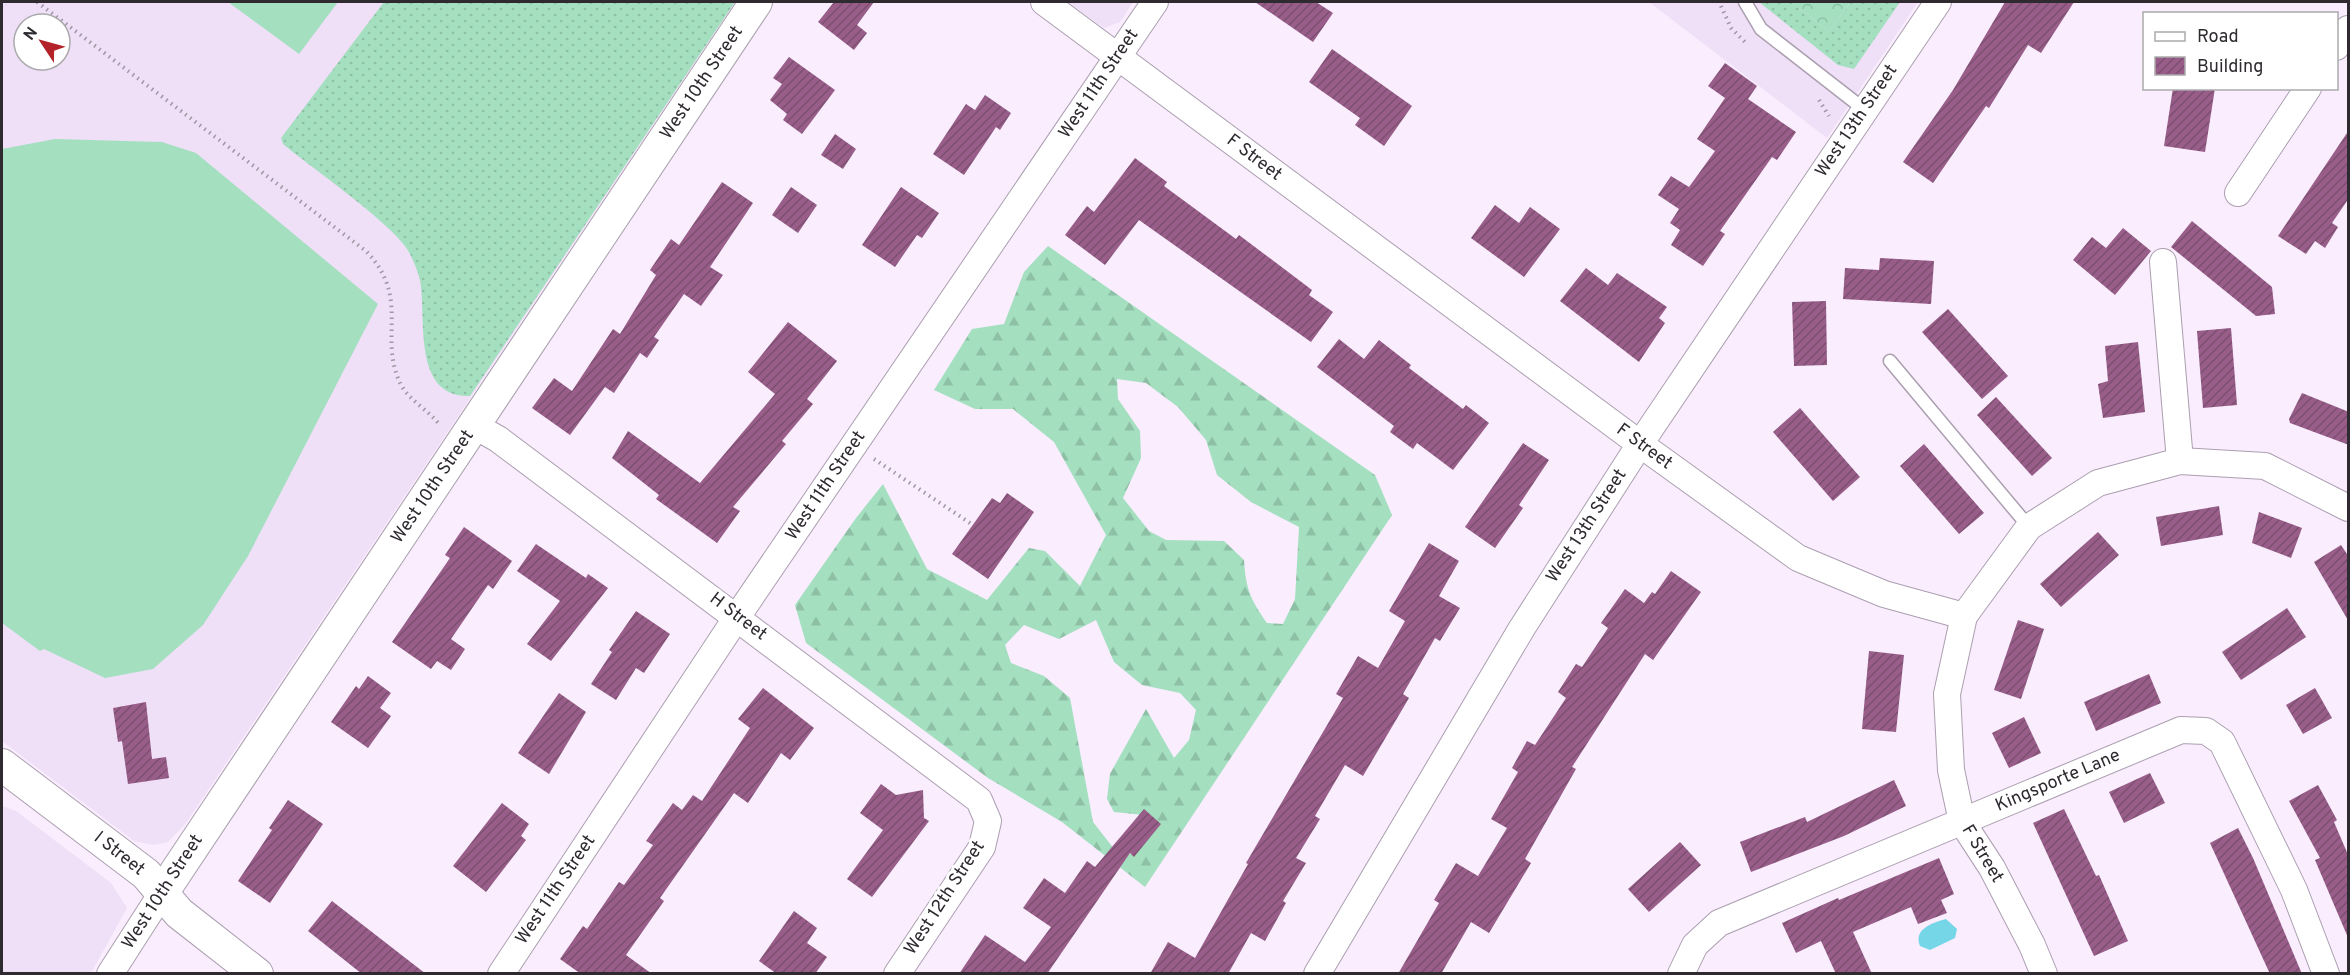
<svg xmlns="http://www.w3.org/2000/svg" width="2350" height="975" font-family="Overpass,sans-serif">
  <style>
    .built { fill: #efdff7; fill-rule: evenodd }
    .grass { fill: url(#grass-dots) }
    .forest { fill: url(#forest-firs); fill-rule: evenodd }
    .park { fill: url(#park-crowns) }
    .pitch { fill: #a4dfc0 }
    .water { fill: #74d6e7 }
    .building { fill: url(#building-hatch) }
    .lines { fill: none; stroke-linecap: round; stroke-linejoin: round }
    .service-casing { stroke: #ab9fb0; stroke-width: 15 }
    .minor-casing { stroke: #ab9fb0; stroke-width: 28 }
    .tertiary-casing { stroke: #ab9fb0; stroke-width: 34 }
    .path { stroke: #9f97a3; stroke-width: 4; stroke-dasharray: 1.5 4.5; stroke-linecap: butt }
    .service { stroke: #fff; stroke-width: 12 }
    .minor { stroke: #fff; stroke-width: 26 }
    .tertiary { stroke: #fff; stroke-width: 32 }
    .labels { text-anchor: middle; dominant-baseline: central; stroke-width: 6; stroke-linejoin: round; paint-order: stroke }
    .street-label { font-size: 18px; fill: #2e2a30; stroke: #fff }
  </style>
  <defs>
    <pattern id="grass-dots" width="8" height="8" patternUnits="userSpaceOnUse" patternTransform="scale(1.5)"><rect width="8" height="8" fill="#a4dfc0"/><path d="M2 2h.1M6 6h.1" fill="none" stroke="#8ec0a5" stroke-width="1.8" stroke-linecap="round"/></pattern>
    <pattern id="forest-firs" width="22" height="20" patternUnits="userSpaceOnUse" patternTransform="scale(1.5)"><rect width="22" height="20" fill="#a4dfc0"/><path d="M5 1l3.5 6h-7zM16 11l3.5 6h-7z" fill="#8ec0a5"/></pattern>
    <pattern id="park-crowns" width="20" height="18" patternUnits="userSpaceOnUse" patternTransform="scale(1.5)"><rect width="20" height="18" fill="#a4dfc0"/><path d="M2 6a3 3 0 1 1 6 0M12 15a3 3 0 1 1 6 0" fill="none" stroke="#8ec0a5"/></pattern>
    <pattern id="building-hatch" width="6" height="6" patternUnits="userSpaceOnUse" patternTransform="scale(1.5)"><rect width="6" height="6" fill="#985e89"/><path d="M-1 1l2-2M0 6l6-6M5 7l2-2" fill="none" stroke="#7c4e70"/></pattern>
  </defs>
  <rect width="100%" height="100%" fill="#f9edfe"/>
  <!-- built -->
  <g class="built">
    <path d="M2,2H735L186,823L168,842L154,845L134,841L2,741ZM24,24H60V60H24Z"/>
    <polygon points="1068,2 1133,2 1120,22 1104,28"/>
    <polygon points="1649,2 1918,2 1827,138"/>
    <polygon points="2,806 16,811 111,883 127,908 91,973 2,973"/>
  </g>
  <!-- grass -->
  <g class="grass">
    <path d="M384,2H735L470,396C411,398 427,316 420,280C418,272 414,262 410,254C399,228 309,166 283,144L281,138Z"/>
    <polygon points="1759,2 1791,2 1829,31 1851,2 1900,2 1854,69 1838,65"/>
  </g>
  <!-- forest -->
  <path class="forest" d="M1048,246L1375,475L1392,515L1145,887L1062,822L988,778L806,643L795,605L856,518L883,484L927,569L987,600L1029,548L1045,551L1080,586L1106,535L1054,442L1013,409H975L934,390L972,329L1004,324L1024,272ZM1117,379L1146,383L1178,407L1206,440L1217,475L1251,502L1299,527L1295,599L1283,624L1267,623C1250,599 1246,589 1244,560L1224,541L1166,540L1149,531L1123,498L1141,458L1140,431L1118,399ZM1096,620L1114,662L1142,685L1180,693L1196,710L1189,740L1174,758L1146,709L1110,774L1107,799L1114,812L1144,815V845L1122,859L1093,822L1070,698L1044,676L1011,663L1005,645L1024,625L1059,639Z"/>
  <!-- park -->
  <polygon class="park" points="1791,2 1851,2 1829,31"/>
  <!-- pitch -->
  <g class="pitch">
    <polygon points="228,2 338,2 299,54"/>
    <polygon points="55,139 162,142 196,153 378,304 248,556 203,625 153,669 105,678 44,649 40,651 2,623 2,149"/>
  </g>
  <!-- water -->
  <path class="water" d="M1946,919L1957,929L1955,938L1930,950L1920,946C1913,929 1932,923 1946,919Z"/>
  <!-- building -->
  <g class="building">
    <polygon points="834,2 874,2 857,25 867,33 854,50 818,22"/>
    <polygon points="1255,2 1316,2 1333,13 1313,42"/>
    <polygon points="2005,2 2074,2 2041,53 2028,45 1989,108 1986,106 1933,183 1903,162 1953,90"/>
    <polygon points="1332,49 1412,106 1384,146 1355,125 1360,118 1309,82"/>
    <polygon points="789,57 835,90 802,134 783,120 787,114 770,100 782,84 773,78"/>
    <polygon points="1725,63 1757,86 1748,99 1796,132 1777,160 1772,157 1720,231 1725,234 1703,266 1671,245 1680,230 1670,223 1679,209 1658,195 1671,176 1689,187 1715,151 1697,139 1725,98 1708,86"/>
    <polygon points="2173,88 2215,88 2205,152 2164,146"/>
    <polygon points="985,95 1011,113 1000,130 996,127 964,175 933,154 966,104 975,110"/>
    <polygon points="2349,130 2349,198 2332,223 2338,227 2325,248 2315,241 2306,254 2278,236"/>
    <polygon points="835,134 856,149 843,169 821,155"/>
    <polygon points="1135,158 1167,182 1164,186 1236,239 1239,235 1312,290 1309,295 1333,312 1311,342 1139,220 1105,265 1065,235 1087,206 1094,212"/>
    <polygon points="722,182 753,203 710,267 723,275 701,306 684,294 654,337 659,340 647,358 640,353 614,393 605,387 570,435 532,408 554,378 572,391 613,329 620,334 656,275 650,270 671,239 679,245"/>
    <polygon points="791,187 817,205 798,233 772,215"/>
    <polygon points="901,187 939,213 922,238 917,235 895,267 862,245"/>
    <polygon points="1495,205 1519,223 1530,207 1560,229 1524,277 1471,238"/>
    <polygon points="2192,221 2272,287 2275,314 2256,316 2171,247"/>
    <polygon points="2123,228 2151,251 2115,295 2073,260 2092,237 2106,248"/>
    <polygon points="1880,258 1934,261 1931,304 1843,299 1845,268 1879,270"/>
    <polygon points="1586,268 1608,285 1617,273 1667,307 1659,318 1665,323 1639,362 1560,301"/>
    <polygon points="1826,301 1827,365 1794,366 1792,302"/>
    <polygon points="1948,309 2008,376 1982,399 1922,332"/>
    <polygon points="788,322 837,361 807,399 813,404 782,441 786,444 733,507 740,511 717,543 656,499 659,495 612,458 628,431 700,483 775,394 748,372"/>
    <polygon points="2231,328 2237,405 2203,408 2197,331"/>
    <polygon points="1339,339 1364,359 1379,340 1411,365 1409,368 1463,409 1466,405 1489,423 1453,470 1417,443 1413,449 1390,432 1394,426 1317,367"/>
    <polygon points="2138,342 2145,412 2103,418 2098,384 2108,381 2105,346"/>
    <polygon points="2302,393 2349,412 2349,445 2290,423 2289,419"/>
    <polygon points="1996,397 2052,458 2032,476 1977,415"/>
    <polygon points="1800,408 1860,477 1833,501 1773,432"/>
    <polygon points="1523,443 1549,460 1519,505 1523,508 1495,548 1465,527"/>
    <polygon points="1924,444 1984,513 1959,534 1900,466"/>
    <polygon points="1007,493 1034,512 988,579 952,554 992,498 1000,503"/>
    <polygon points="2219,506 2223,535 2161,546 2156,517"/>
    <polygon points="2259,512 2302,528 2291,558 2252,543"/>
    <polygon points="464,527 512,561 493,589 488,585 451,639 465,649 451,670 437,661 431,669 392,642 450,558 445,555"/>
    <polygon points="2098,532 2119,555 2061,607 2040,584"/>
    <polygon points="1429,543 1459,561 1439,596 1460,608 1440,641 1435,638 1403,694 1409,698 1363,776 1345,765 1315,816 1320,819 1296,858 1306,863 1283,901 1286,903 1265,941 1251,933 1228,974 1150,974 1168,942 1195,958 1248,864 1246,863 1343,698 1336,694 1358,656 1378,668 1405,621 1389,611"/>
    <polygon points="536,544 586,578 588,574 608,588 551,661 527,644 560,601 517,571"/>
    <polygon points="2341,545 2349,557 2349,622 2314,562"/>
    <polygon points="1671,571 1701,592 1653,660 1645,654 1572,767 1576,769 1525,859 1531,863 1489,933 1471,922 1441,974 1398,974 1439,903 1434,900 1456,863 1478,876 1507,828 1491,819 1518,772 1512,768 1527,741 1535,745 1566,698 1558,692 1576,664 1582,667 1608,628 1601,623 1625,589 1644,603 1652,592 1655,594"/>
    <polygon points="2287,608 2306,637 2241,680 2222,652"/>
    <polygon points="636,611 670,634 644,673 636,668 616,700 591,684 612,652 609,650"/>
    <polygon points="2018,620 2044,629 2021,699 1994,690"/>
    <polygon points="1869,651 1904,655 1896,732 1862,729"/>
    <polygon points="2149,674 2161,703 2096,731 2084,702"/>
    <polygon points="368,676 391,693 380,708 391,716 368,748 331,722 356,686 359,689"/>
    <polygon points="763,688 814,728 790,760 781,753 748,803 734,793 660,898 664,901 626,955 652,974 581,974 560,959 583,926 587,929 619,882 624,885 653,845 646,841 673,803 682,810 693,795 702,801 750,728 738,719"/>
    <polygon points="2315,688 2332,718 2303,734 2286,705"/>
    <polygon points="559,693 586,712 549,774 518,753"/>
    <polygon points="146,702 152,759 166,757 169,778 128,784 122,741 118,742 113,708"/>
    <polygon points="2024,717 2041,753 2009,768 1992,733"/>
    <polygon points="2150,773 2165,803 2124,823 2109,792"/>
    <polygon points="1894,780 1906,806 1844,836 1751,872 1740,842 1805,817 1807,822"/>
    <polygon points="881,784 896,795 923,790 924,818 929,821 872,897 847,879 883,830 860,813"/>
    <polygon points="2318,785 2337,820 2334,822 2349,857 2349,940 2315,860 2320,858 2289,801"/>
    <polygon points="288,800 323,824 270,903 238,881 272,830 269,828"/>
    <polygon points="502,803 529,824 521,836 526,840 486,892 453,866"/>
    <polygon points="1144,809 1161,824 1134,857 1130,853 1047,974 959,974 985,935 1025,962 1051,927 1023,908 1044,878 1065,893 1087,861 1095,867"/>
    <polygon points="2064,809 2096,876 2099,875 2128,941 2094,956 2033,823"/>
    <polygon points="2238,828 2253,858 2302,974 2270,974 2210,843"/>
    <polygon points="1680,842 1701,865 1649,912 1628,889"/>
    <polygon points="1939,858 1954,894 1941,900 1947,913 1918,924 1911,907 1853,932 1872,974 1836,974 1821,941 1796,953 1782,923 1838,898 1839,900"/>
    <polygon points="332,901 426,974 362,974 308,931"/>
    <polygon points="794,911 817,928 807,943 827,957 815,974 777,974 759,961"/>
  </g>
  <g class="lines">
    <defs>
      <g id="service">
        <polyline points="1745,2 1761,29 1865,110"/>
        <polyline points="1890,361 2029,527"/>
      </g>
      <g id="minor">
        <polyline points="1044,2 1640,444 1798,558 1884,594 1964,616"/>
        <polyline points="2336,47 2348,29"/>
        <polyline points="2238,193 2308,88"/>
        <polyline points="2163,262 2180,461"/>
        <polyline points="475,426 498,439 979,800 988,821 982,847 897,974"/>
        <polyline points="110,974 162,893"/>
        <polyline points="501,974 737,617 1155,2"/>
        <polyline points="1317,974 1522,628 1640,444 1938,2"/>
        <polyline points="1681,974 1695,945 1719,923 2181,730 2206,731 2222,742 2294,890 2326,974"/>
        <polyline points="2044,974 2032,945 1992,868 1962,822 1951,770 1947,694 1964,616 2029,527 2098,483 2180,461 2265,466 2348,508"/>
      </g>
      <g id="tertiary">
        <polyline points="2,765 146,874 179,913 257,974"/>
        <polyline points="162,893 756,2"/>
      </g>
    </defs>
    <!-- service casing -->
    <use href="#service" class="service-casing"/>
    <!-- minor casing -->
    <use href="#minor" class="minor-casing"/>
    <!-- tertiary casing -->
    <use href="#tertiary" class="tertiary-casing"/>
    <!-- path -->
    <g class="path">
      <path d="M37,2L366,251C412,299 377,337 401,385C410,401 428,410 439,424"/>
      <polyline points="1721,6 1731,28 1745,42"/>
      <polyline points="1819,100 1829,116"/>
      <polyline points="874,459 973,525"/>
    </g>
    <!-- service -->
    <use href="#service" class="service"/>
    <!-- minor -->
    <use href="#minor" class="minor"/>
    <!-- tertiary -->
    <use href="#tertiary" class="tertiary"/>
  </g>
  <g class="labels">
    <!-- street labels -->
    <g class="street-label">
      <text transform="translate(702 83) rotate(-56)">West 10th Street</text>
      <text transform="translate(1099 84) rotate(-56)">West 11th Street</text>
      <text transform="translate(1857 121) rotate(-56)">West 13th Street</text>
      <text transform="translate(1254 158) rotate(37)">F Street</text>
      <text transform="translate(1644 447) rotate(36)">F Street</text>
      <text transform="translate(826 486) rotate(-56)">West 11th Street</text>
      <text transform="translate(433 487) rotate(-56)">West 10th Street</text>
      <text transform="translate(1587 526) rotate(-57)">West 13th Street</text>
      <text transform="translate(738 617) rotate(37)">H Street</text>
      <text transform="translate(2058 781) rotate(-23)">Kingsporte Lane</text>
      <text transform="translate(119 854) rotate(38)">I Street</text>
      <text transform="translate(1982 854) rotate(59)">F Street</text>
      <text transform="translate(556 890) rotate(-56)">West 11th Street</text>
      <text transform="translate(163 892) rotate(-57)">West 10th Street</text>
      <text transform="translate(945 898) rotate(-57)">West 12th Street</text>
    </g>
  </g>
  <!-- border -->
  <rect width="2350" height="975" fill="none" stroke="#2e2a30" stroke-width="6"/>
  <!-- legend -->
  <rect x="2143" y="12" width="195" height="78" fill="#ffffff" stroke="#abaaac" stroke-width="1.5"/>
  <rect x="2155" y="32" width="30" height="9" fill="#ffffff" stroke="#abaaac" stroke-width="1.5"/>
  <text x="2197" y="42" font-size="18" fill="#2e2a30">Road</text>
  <rect x="2155" y="57" width="30" height="18" fill="url(#building-hatch)" stroke="#abaaac" stroke-width="1.5"/>
  <text x="2197" y="72" font-size="18" fill="#2e2a30">Building</text>
  <!-- north arrow -->
  <g transform="translate(42 42) rotate(306)"><circle r="28" fill="#ffffff" stroke="#abaaac" stroke-width="1.5"/>
  <path d="M0-4.5L10 22L0 15L-10 22Z" fill="#b32228"/>
  <text y="-9" font-size="16" font-weight="bold" text-anchor="middle" fill="#2e2a30">N</text>
  </g>
</svg>
